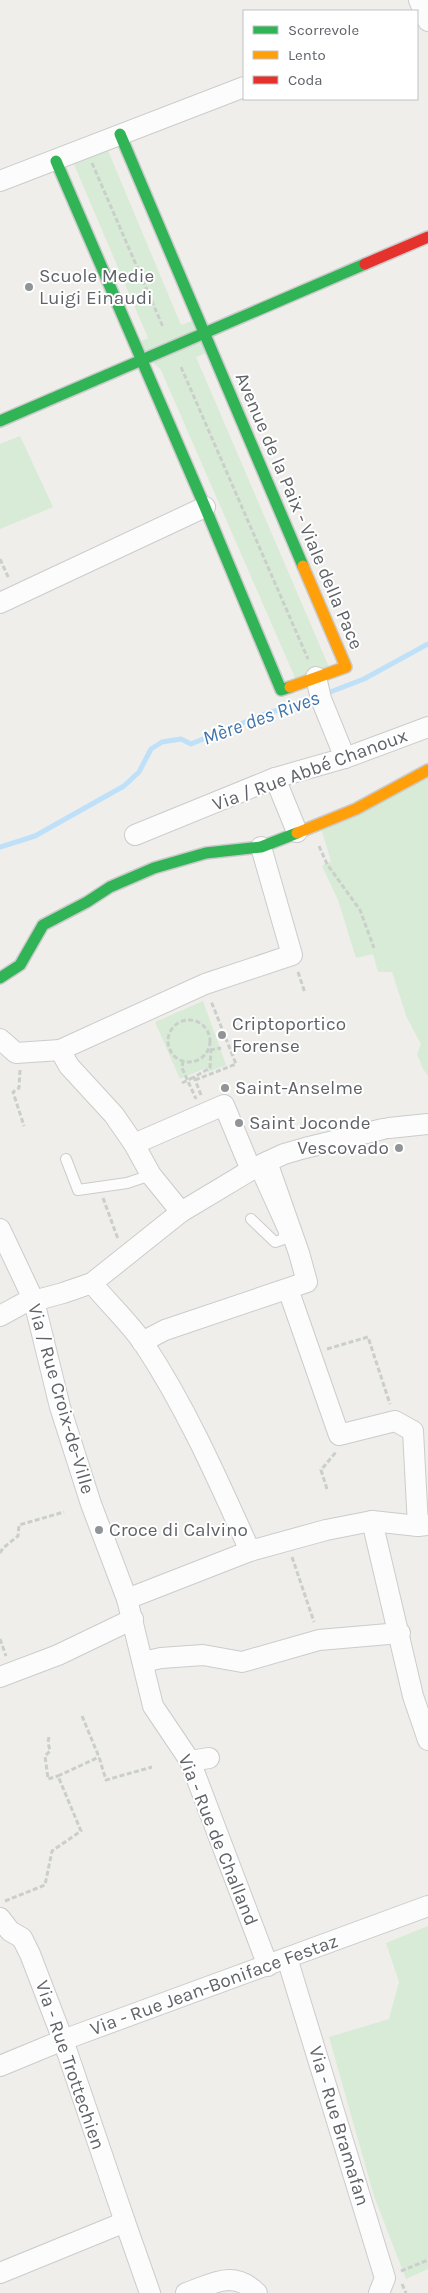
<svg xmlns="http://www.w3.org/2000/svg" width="428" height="2293" font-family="Karla,sans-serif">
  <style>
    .green { fill: #d8ebd6 }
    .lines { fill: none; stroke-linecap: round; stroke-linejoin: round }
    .stream { stroke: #bfe0f9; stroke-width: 5 }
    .lane-casing { stroke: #cbcccc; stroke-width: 12 }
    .street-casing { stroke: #cbcccc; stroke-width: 22 }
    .fast-casing { stroke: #cacacb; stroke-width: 14 }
    .slow-casing { stroke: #cacacb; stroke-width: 14 }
    .jam-casing { stroke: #cacacb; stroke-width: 14 }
    .path { stroke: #cacfcc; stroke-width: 3; stroke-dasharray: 5 2.5; stroke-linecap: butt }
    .lane { stroke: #fdfcfc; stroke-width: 10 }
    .street { stroke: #fdfcfc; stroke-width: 20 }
    .fast { stroke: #30b455; stroke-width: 11 }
    .slow { stroke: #ff9f0a; stroke-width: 11 }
    .jam { stroke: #e5322d; stroke-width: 11 }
    .path-bridge { stroke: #cacfcc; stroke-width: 3; stroke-dasharray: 5 2.5; stroke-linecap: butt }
    .poi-dot { fill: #919496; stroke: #fff; stroke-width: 2 }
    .labels { text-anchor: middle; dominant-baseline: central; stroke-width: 4; stroke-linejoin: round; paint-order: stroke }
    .poi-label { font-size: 19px; fill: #5f6368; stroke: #fff; text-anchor: start }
    .street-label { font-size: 19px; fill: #5f6368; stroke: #fff }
    .water-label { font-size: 20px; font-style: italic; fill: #4174aa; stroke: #fff }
  </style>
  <rect width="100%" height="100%" fill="#efeeea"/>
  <!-- green -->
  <g class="green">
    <polygon points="104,141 181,325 198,319 211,351 196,357 329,667 296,680 161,370 134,344 148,338 70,155"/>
    <polygon points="20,436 53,507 0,529 0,444"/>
    <polygon points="428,775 428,1076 423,1069 417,1054 421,1044 407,1018 392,972 378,972 373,954 356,958 338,900 322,866 331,861 321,828"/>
    <polygon points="203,1001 226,1065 208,1072 206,1068 180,1079 155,1022"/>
    <polygon points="428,1926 428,2269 406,2279 374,2196 329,2037 389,2019 399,1982 386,1943"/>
  </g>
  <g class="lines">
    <!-- stream -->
    <g class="stream">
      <polyline points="325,694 364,679 428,644"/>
      <polyline points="0,847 35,836 124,786 139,772 151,749 162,742 181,739 191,744 265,714 315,699"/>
    </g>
    <defs>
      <g id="lane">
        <polyline points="66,1159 78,1190 127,1183 151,1175"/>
        <polyline points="251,1219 275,1242 284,1239 284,1232 255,1168"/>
      </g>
      <g id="street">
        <polyline points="419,0 428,21"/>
        <polyline points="0,181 244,87"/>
        <polyline points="0,603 205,507"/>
        <polyline points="316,677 321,699 345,758"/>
        <polyline points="275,778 297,832"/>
        <polyline points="135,835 275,778 345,758 428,727"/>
        <polyline points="0,1039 16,1053 60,1050 205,984 292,955 261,847"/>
        <polyline points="60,1050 69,1066 114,1115 134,1144 151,1175 181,1212"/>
        <polyline points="389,1128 428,1124"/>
        <polyline points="134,1144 224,1105 251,1170"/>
        <polyline points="0,1229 34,1301 60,1407 91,1504 127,1599 153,1706 190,1761 268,1966"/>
        <path d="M92,1283C108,1303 129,1322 144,1344C187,1409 218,1480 250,1551"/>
        <polyline points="288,1289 339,1435 395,1421 413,1431 418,1526"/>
        <polyline points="0,1316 22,1304 63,1293 92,1283 181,1212 256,1167 284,1154 305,1148 383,1129"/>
        <polyline points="142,1342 165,1330 307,1282 299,1253 267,1162"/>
        <polyline points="372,1521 413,1696 428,1740"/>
        <polyline points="127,1599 250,1551 326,1530 372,1521 418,1526 428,1525"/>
        <polyline points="143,1662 161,1658 203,1655 242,1662 319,1640 400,1633"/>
        <polyline points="0,1677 58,1655 133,1619"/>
        <polyline points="190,1761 209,1758"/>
        <polyline points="0,1918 10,1931 22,1938 30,1954 63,2040 125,2222"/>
        <polyline points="287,1958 385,2278 379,2293"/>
        <polyline points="0,2066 63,2040 428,1906"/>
        <polyline points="0,2273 125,2222 150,2293"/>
        <path d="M186,2293C213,2284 233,2269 257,2293"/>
      </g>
      <g id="fast">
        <polyline points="120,134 303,566"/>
        <polyline points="56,161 205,507 281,690 290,687"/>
        <polyline points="0,421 365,264"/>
        <polyline points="0,978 20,965 43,925 87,902 110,887 154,868 206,853 261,847 297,833"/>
      </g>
      <g id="slow">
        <polyline points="290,687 346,667 303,566"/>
        <polyline points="297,833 356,809 428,770"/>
      </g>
      <polyline id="jam" points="365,264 428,237"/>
    </defs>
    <!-- lane casing -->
    <use href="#lane" class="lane-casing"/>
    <!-- street casing -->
    <use href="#street" class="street-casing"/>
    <!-- fast casing -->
    <use href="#fast" class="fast-casing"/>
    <!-- slow casing -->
    <use href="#slow" class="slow-casing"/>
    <!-- jam casing -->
    <use href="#jam" class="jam-casing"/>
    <!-- path -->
    <g class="path">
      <polyline points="92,163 163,327"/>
      <polyline points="181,367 308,659"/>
      <polyline points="0,559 9,579"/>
      <polyline points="319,846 327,864 360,910 374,948"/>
      <polyline points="298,972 305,993"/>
      <circle cx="189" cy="1041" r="21"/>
      <polyline points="210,1050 221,1048"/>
      <polyline points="183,1061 182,1068 196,1099"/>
      <polyline points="20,1070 19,1088 13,1092 24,1126"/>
      <polyline points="195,1080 236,1064 211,1001"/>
      <polyline points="201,1095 194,1077 210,1068 211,1050"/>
      <polyline points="103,1198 118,1239"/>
      <polyline points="327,1349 368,1337 390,1404"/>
      <polyline points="327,1489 321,1470 336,1452"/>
      <polyline points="0,1553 3,1548 18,1536 19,1525 64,1512"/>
      <polyline points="292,1557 314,1622"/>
      <polyline points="0,1639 6,1656"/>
      <polyline points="82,1716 99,1757 106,1780 152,1767"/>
      <polyline points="49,1737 48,1742 50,1751 45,1756 48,1779 58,1776"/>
      <polyline points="5,1901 45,1885 52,1851 81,1831 58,1776 99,1757"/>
      <polyline points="401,2271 428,2260"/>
      <polyline points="402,2284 406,2293"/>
    </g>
    <!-- lane -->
    <use href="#lane" class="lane"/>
    <!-- street -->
    <use href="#street" class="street"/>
    <!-- fast -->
    <use href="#fast" class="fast"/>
    <!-- slow -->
    <use href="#slow" class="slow"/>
    <!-- jam -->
    <use href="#jam" class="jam"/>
    <!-- path-bridge -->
    <polyline class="path-bridge" points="182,1083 194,1077"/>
  </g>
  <!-- markers -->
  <g class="poi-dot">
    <circle cx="29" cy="287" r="5"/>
    <circle cx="222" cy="1035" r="5"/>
    <circle cx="225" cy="1088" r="5"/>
    <circle cx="239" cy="1123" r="5"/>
    <circle cx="399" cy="1148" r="5"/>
    <circle cx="99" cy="1530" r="5"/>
  </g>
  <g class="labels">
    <!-- poi labels -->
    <g class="poi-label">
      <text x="39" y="276">Scuole Medie<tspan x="39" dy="22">Luigi Einaudi</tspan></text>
      <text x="232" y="1024">Criptoportico<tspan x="232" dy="22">Forense</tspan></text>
      <text x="235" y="1088">Saint-Anselme</text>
      <text x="249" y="1123">Saint Joconde</text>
      <text x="389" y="1148" text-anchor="end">Vescovado</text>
      <text x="109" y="1530">Croce di Calvino</text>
    </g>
    <!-- street labels -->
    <g class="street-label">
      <text transform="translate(299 511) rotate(67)">Avenue de la Paix - Viale della Pace</text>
      <text transform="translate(310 770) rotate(-20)">Via / Rue Abbé Chanoux</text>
      <text transform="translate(61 1399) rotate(74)">Via / Rue Croix-de-Ville</text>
      <text transform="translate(218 1840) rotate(68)">Via - Rue de Challand</text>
      <text transform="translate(214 1985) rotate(-20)">Via - Rue Jean-Boniface Festaz</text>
      <text transform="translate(70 2065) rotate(71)">Via - Rue Trottechien</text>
      <text transform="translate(339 2126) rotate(73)">Via - Rue Bramafan</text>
    </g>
    <!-- water labels -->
    <g class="water-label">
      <text transform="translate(261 718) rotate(-20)">Mère des Rives</text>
    </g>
  </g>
  <!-- legend -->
  <rect x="243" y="10" width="175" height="90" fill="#ffffff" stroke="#bfc1c3"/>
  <rect x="253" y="26" width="25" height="8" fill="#30b455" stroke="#bfc1c3"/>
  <text x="288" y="35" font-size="15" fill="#5f6368">Scorrevole</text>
  <rect x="253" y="51" width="25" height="8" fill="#ff9f0a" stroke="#bfc1c3"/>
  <text x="288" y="60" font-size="15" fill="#5f6368">Lento</text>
  <rect x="253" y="76" width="25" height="8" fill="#e5322d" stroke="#bfc1c3"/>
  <text x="288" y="85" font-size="15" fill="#5f6368">Coda</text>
</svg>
